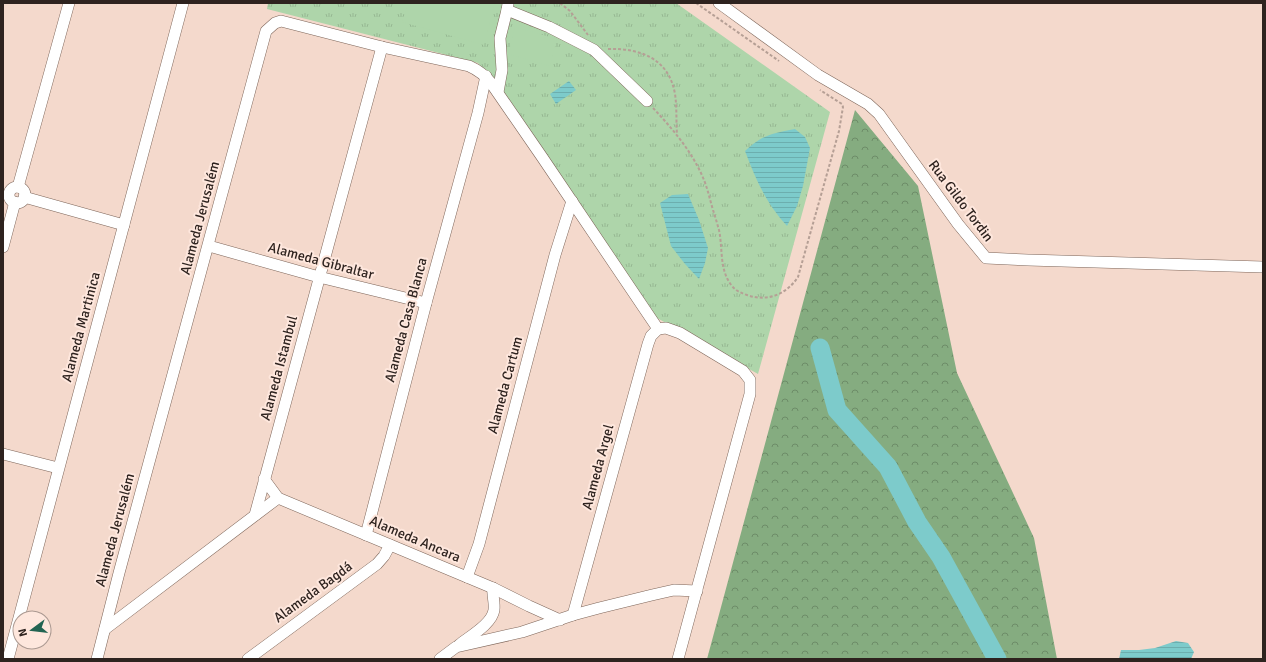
<svg xmlns="http://www.w3.org/2000/svg" width="1266" height="662" font-family="Signika,sans-serif">
  <style>
    .grass { fill: url(#grass-tufts) }
    .forest { fill: url(#forest-crowns) }
    .pitch { fill: #aed5aa }
    .water { fill: url(#water-rules) }
    .lines { fill: none; stroke-linecap: round; stroke-linejoin: round }
    .river { stroke: #7dcbcb; stroke-width: 19 }
    .minor-casing { stroke: #7e665a; stroke-width: 12 }
    .path { stroke: #b59f95; stroke-width: 2; stroke-dasharray: 3 2; stroke-linecap: butt }
    .minor { stroke: #fff; stroke-width: 11 }
    .labels { text-anchor: middle; dominant-baseline: central; stroke-width: 4; stroke-linejoin: round; paint-order: stroke }
    .street-label { font-size: 14px; fill: #2e231f; stroke: #fee7dd }
  </style>
  <defs>
    <pattern id="grass-tufts" width="24" height="20" patternUnits="userSpaceOnUse"><rect width="24" height="20" fill="#aed5aa"/><path d="M3 7l-1-3M5 7V3M7 7l1-3M15 17l-1-3M17 17v-4M19 17l1-3" fill="none" stroke="#96b792"/></pattern>
    <pattern id="forest-crowns" width="20" height="18" patternUnits="userSpaceOnUse"><rect width="20" height="18" fill="#85ac80"/><path d="M2 6a3 3 0 1 1 6 0M12 15a3 3 0 1 1 6 0" fill="none" stroke="#6d8c68"/></pattern>
    <pattern id="water-rules" width="6" height="5" patternUnits="userSpaceOnUse"><rect width="6" height="5" fill="#7dcbcb"/><path d="M0 2.5h6" fill="none" stroke="#6caeae"/></pattern>
  </defs>
  <rect width="100%" height="100%" fill="#f4d9cc"/>
  <!-- grass -->
  <polygon class="grass" points="268,3 676,3 830,112 758,374 657,318 478,63 267,9"/>
  <!-- forest -->
  <polygon class="forest" points="855,110 918,186 957,373 1034,538 1057,659 707,659"/>
  <!-- pitch -->
  <g class="pitch">
    <polygon points="408,3 495,3 484,45 402,22"/>
    <polygon points="515,27 557,39 550,66 508,54"/>
  </g>
  <!-- water -->
  <g class="water">
    <polygon points="569,81 576,90 556,104 550,94"/>
    <path d="M795,129L805,137L810,148L803,186L797,206L787,226C766,203 756,180 745,151C764,134 771,134 795,129Z"/>
    <polygon points="688,194 699,220 708,248 705,263 699,279 685,264 671,246 660,203 672,195"/>
    <polygon points="1176,641 1188,643 1194,652 1191,659 1119,659 1121,650 1139,650 1155,648"/>
  </g>
  <g class="lines">
    <!-- river -->
    <polyline class="river" points="820,348 837,410 888,467 917,522 941,557 997,659"/>
    <defs>
      <g id="minor">
        <polyline points="719,3 818,75 868,104 879,114 958,224 986,258 1028,260 1263,267"/>
        <polyline points="507,10 549,27 594,50 647,101"/>
        <polyline points="498,92 502,70 500,38 507,10 508,4"/>
        <polyline points="18,187 69,3"/>
        <circle cx="17" cy="195" r="8"/>
        <polyline points="24,197 124,225"/>
        <polyline points="209,246 319,277 426,303"/>
        <polyline points="3,247 15,202"/>
        <polyline points="658,329 666,328 680,333 743,371 750,380 750,394 678,659"/>
        <polyline points="3,454 58,468"/>
        <polyline points="264,479 278,498 493,588 529,606 560,620"/>
        <polyline points="255,515 382,47"/>
        <polyline points="366,535 426,303 478,113 486,76"/>
        <polyline points="467,577 479,544 555,255 572,201"/>
        <polyline points="573,615 648,344 651,336 658,329"/>
        <polyline points="105,629 278,498"/>
        <path d="M459,645C470,636 492,624 494,610C495,602 492,595 493,588"/>
        <polyline points="8,659 183,3"/>
        <path d="M97,659L119,573L266,31L275,23L281,21L382,47L469,66C478,70 484,74 491,83L542,157L658,329"/>
        <polyline points="248,659 377,564 384,556 390,545"/>
        <polyline points="440,659 456,647 522,632 573,615 599,608 652,595 674,590 697,591"/>
      </g>
    </defs>
    <!-- minor casing -->
    <use href="#minor" class="minor-casing"/>
    <!-- path -->
    <g class="path">
      <polyline points="560,3 570,11 588,35"/>
      <polyline points="696,3 779,61"/>
      <path d="M608,49C641,48 669,59 675,94C677,107 676,121 677,134"/>
      <path d="M653,108C673,129 693,153 704,180C708,190 710,200 713,210C715,216 717,223 719,230C723,249 719,270 732,286C736,291 741,293 747,295C767,302 786,295 798,277L839,131L843,107L842,104L820,90"/>
    </g>
    <!-- minor -->
    <use href="#minor" class="minor"/>
  </g>
  <g class="labels">
    <!-- street labels -->
    <g class="street-label">
      <text transform="translate(961 201) rotate(53)">Rua Gildo Tordin</text>
      <text transform="translate(200 218) rotate(-75)">Alameda Jerusalém</text>
      <text transform="translate(321 261) rotate(15)">Alameda Gibraltar</text>
      <text transform="translate(406 320) rotate(-75)">Alameda Casa Blanca</text>
      <text transform="translate(81 327) rotate(-75)">Alameda Martinica</text>
      <text transform="translate(279 368) rotate(-75)">Alameda Istambul</text>
      <text transform="translate(505 385) rotate(-75)">Alameda Cartum</text>
      <text transform="translate(598 467) rotate(-75)">Alameda Argel</text>
      <text transform="translate(115 530) rotate(-75)">Alameda Jerusalém</text>
      <text transform="translate(415 539) rotate(23)">Alameda Ancara</text>
      <text transform="translate(313 592) rotate(-36)">Alameda Bagdá</text>
    </g>
  </g>
  <!-- border -->
  <rect width="1266" height="662" fill="none" stroke="#2e231f" stroke-width="8"/>
  <!-- north arrow -->
  <g transform="translate(32 630) rotate(255)"><circle r="19" fill="#fee7dd" stroke="#ab9991"/>
  <path d="M0-3L7 15L0 10L-7 15Z" fill="#236452"/>
  <text y="-6" font-size="11" font-weight="bold" text-anchor="middle" fill="#2e231f">N</text>
  </g>
</svg>
